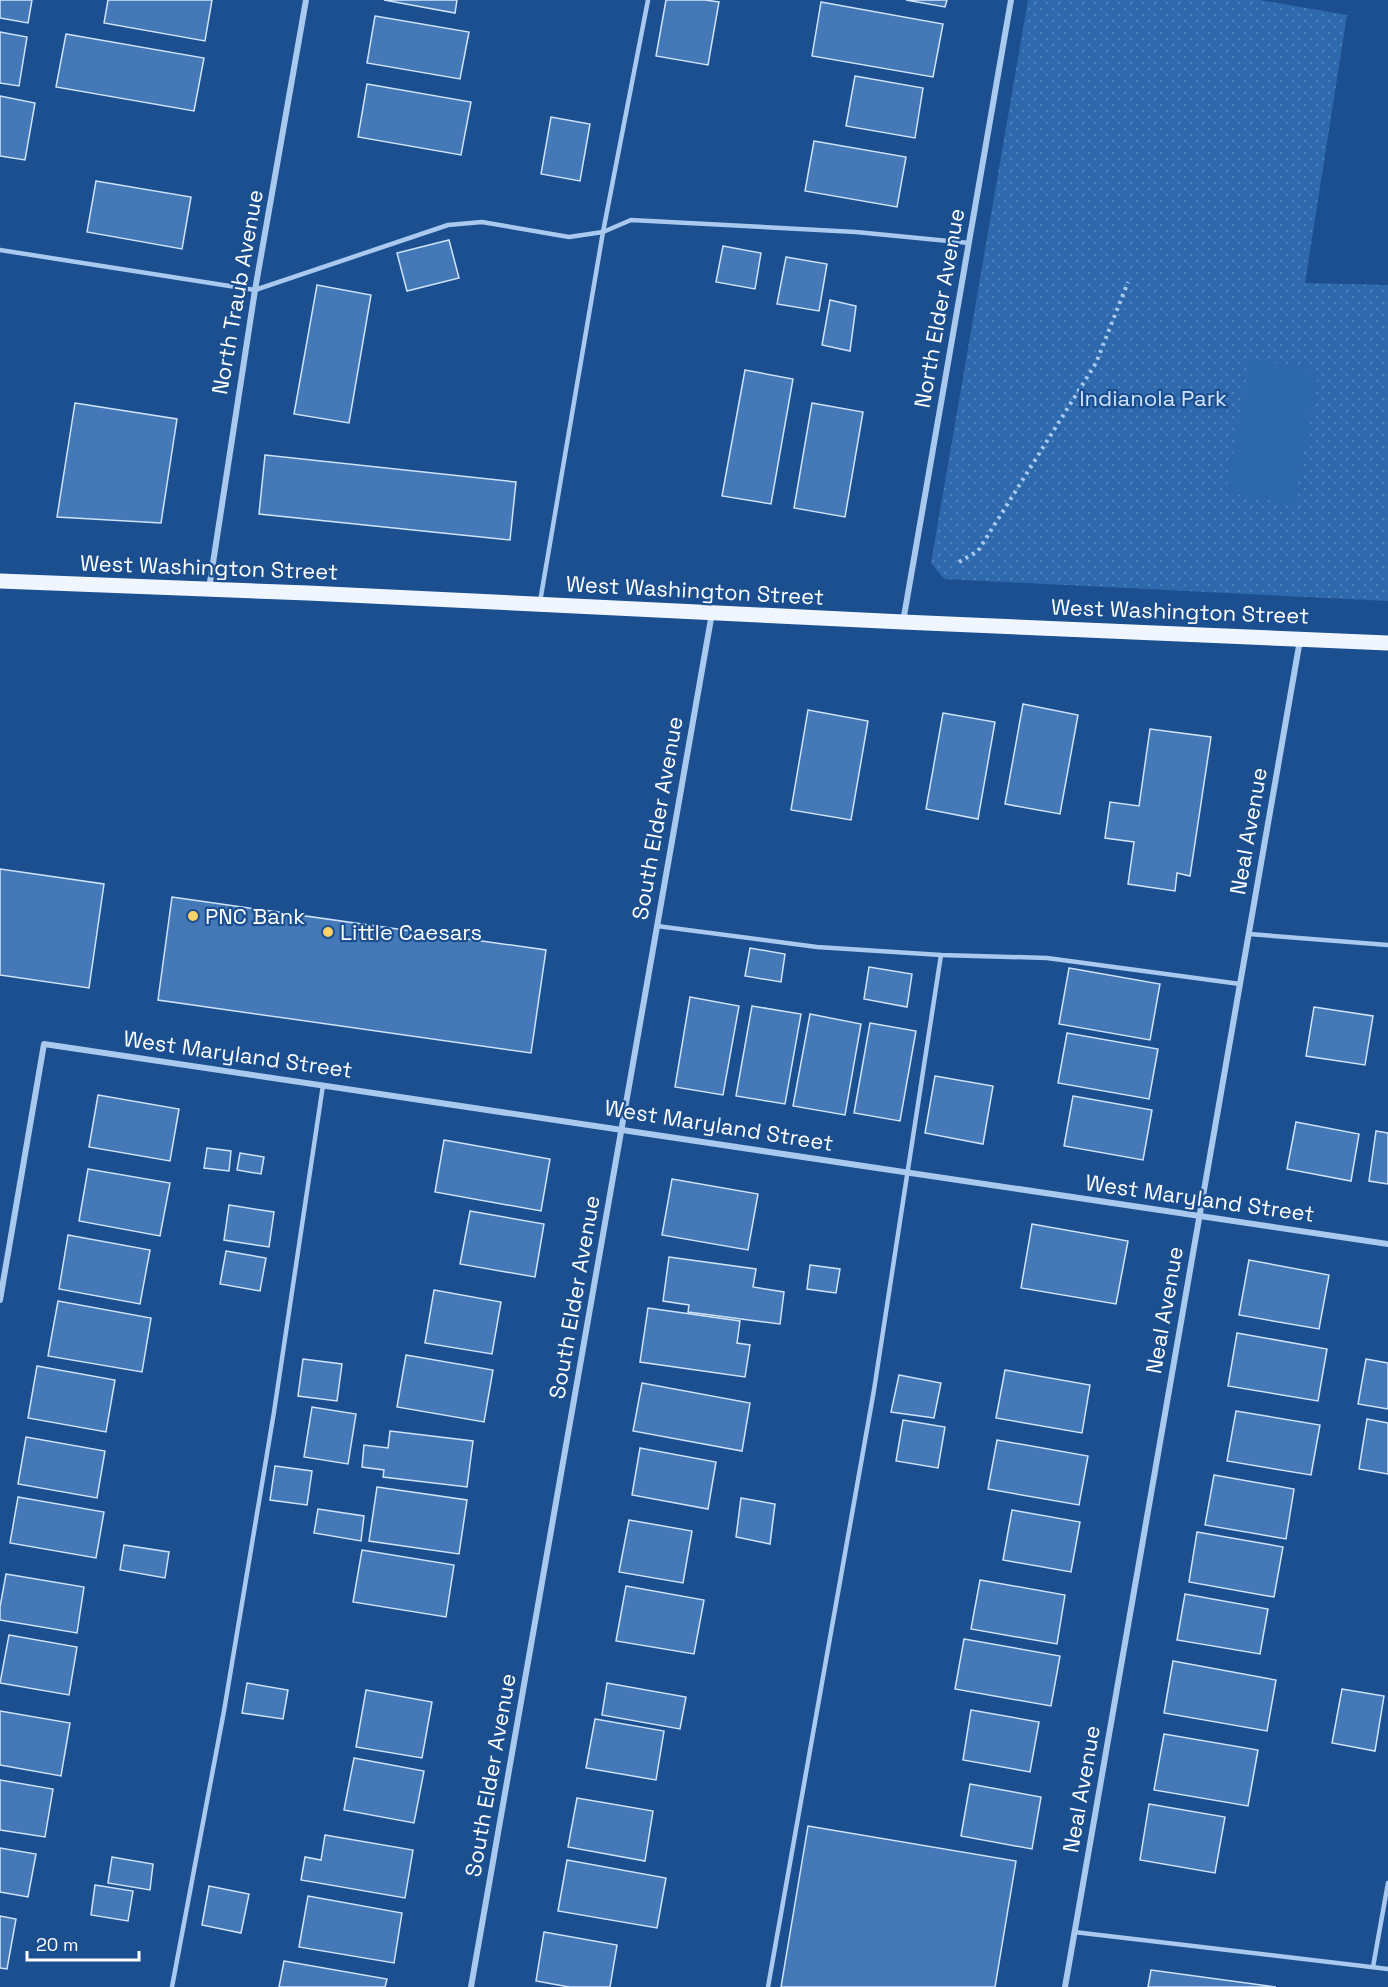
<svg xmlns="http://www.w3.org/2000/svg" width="1388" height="1987" font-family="'Space Grotesk',sans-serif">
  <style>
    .green { fill: url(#green-dots) }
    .pitch { fill: #2e69ad }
    .building { fill: #4478b7; stroke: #cfe3fa; stroke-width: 1.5 }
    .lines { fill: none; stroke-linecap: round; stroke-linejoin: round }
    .path { stroke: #a9c9ee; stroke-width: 4; stroke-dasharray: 3 4.5; stroke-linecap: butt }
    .lane { stroke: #a9c9ee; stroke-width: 4.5 }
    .street { stroke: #a9c9ee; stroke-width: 6 }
    .primary { stroke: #f0f6ff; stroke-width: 15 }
    .poi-dot { fill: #ffd166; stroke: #1b4f8f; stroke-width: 2 }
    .labels { text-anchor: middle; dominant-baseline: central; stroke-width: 4.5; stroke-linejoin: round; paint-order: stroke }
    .street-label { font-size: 22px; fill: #fff; stroke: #1b4f8f }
    .park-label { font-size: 22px; fill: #cfe3fa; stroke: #1b4f8f }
    .poi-label { font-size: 22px; fill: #fff; stroke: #1b4f8f; text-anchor: start }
  </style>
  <defs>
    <pattern id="green-dots" width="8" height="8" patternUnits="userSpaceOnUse" patternTransform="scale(1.5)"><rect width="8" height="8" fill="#2e69ad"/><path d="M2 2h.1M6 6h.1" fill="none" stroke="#4d80b9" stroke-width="1.8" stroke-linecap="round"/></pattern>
  </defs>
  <rect width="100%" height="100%" fill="#1b4f8f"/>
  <!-- green -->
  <polygon class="green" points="1028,0 1260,0 1347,15 1305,283 1388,285 1388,601 944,579 931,563"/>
  <!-- pitch -->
  <polygon class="pitch" points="1250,358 1319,371 1294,505 1226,492"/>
  <!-- building -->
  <g class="building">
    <polygon points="0,0 32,0 28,23 0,18"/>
    <polygon points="108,0 212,0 205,41 104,23"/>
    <polygon points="384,0 457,0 455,13"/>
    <polygon points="666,0 705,0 719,2 708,65 656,56"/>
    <polygon points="906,0 947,0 945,7"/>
    <polygon points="821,2 943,24 933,77 812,56"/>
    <polygon points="375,16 469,32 460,79 367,63"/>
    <polygon points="0,32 27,37 19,86 0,83"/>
    <polygon points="66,34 204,58 194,111 56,87"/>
    <polygon points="855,76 923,88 915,138 846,126"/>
    <polygon points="367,84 471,102 461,155 358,137"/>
    <polygon points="0,96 35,103 25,160 0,156"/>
    <polygon points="551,117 590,124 580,181 541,174"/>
    <polygon points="814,141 906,157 897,207 805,191"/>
    <polygon points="96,181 191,197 182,249 87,232"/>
    <polygon points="449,240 459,278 407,291 397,253"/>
    <polygon points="723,246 761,253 755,289 716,282"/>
    <polygon points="786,257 827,264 819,311 777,304"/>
    <polygon points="317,285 371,295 349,423 294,414"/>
    <polygon points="830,300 856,306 850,351 822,345"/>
    <polygon points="745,370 793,379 771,504 722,496"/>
    <polygon points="75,403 177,419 161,523 57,517"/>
    <polygon points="812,403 863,412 845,517 794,508"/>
    <polygon points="265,455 516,482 510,540 259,514"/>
    <polygon points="1023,704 1078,715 1060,814 1005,804"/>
    <polygon points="808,710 868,721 851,820 791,810"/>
    <polygon points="943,713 995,722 978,819 926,809"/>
    <polygon points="1150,729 1211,737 1190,876 1177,873 1175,891 1128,884 1134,842 1105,838 1110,802 1139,806"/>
    <polygon points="0,869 104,884 89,988 0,975"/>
    <polygon points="172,897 546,950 531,1053 158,1000"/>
    <polygon points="750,948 785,954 781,982 745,976"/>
    <polygon points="869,967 912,974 907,1007 864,999"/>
    <polygon points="1069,968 1160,984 1150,1040 1059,1024"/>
    <polygon points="690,997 739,1006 723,1095 675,1087"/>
    <polygon points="752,1006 801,1014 785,1104 736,1096"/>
    <polygon points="1314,1007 1373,1016 1365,1065 1306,1056"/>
    <polygon points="810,1014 861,1024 845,1115 793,1106"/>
    <polygon points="870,1023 916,1031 900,1121 854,1113"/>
    <polygon points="1067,1033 1158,1049 1149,1099 1058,1083"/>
    <polygon points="935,1076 993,1086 983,1144 925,1133"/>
    <polygon points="98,1095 179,1109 170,1161 89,1147"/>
    <polygon points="1073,1096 1152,1110 1143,1160 1064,1146"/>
    <polygon points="1296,1122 1359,1134 1351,1181 1287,1169"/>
    <polygon points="1376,1131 1388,1133 1388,1184 1369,1181"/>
    <polygon points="444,1140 550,1159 541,1211 435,1192"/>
    <polygon points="207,1148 231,1151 229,1171 204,1168"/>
    <polygon points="240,1153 264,1157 261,1174 237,1170"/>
    <polygon points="88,1169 170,1183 160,1236 79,1221"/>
    <polygon points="672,1179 758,1194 748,1250 662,1235"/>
    <polygon points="229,1205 274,1212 269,1247 224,1240"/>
    <polygon points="470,1211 544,1224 535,1277 460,1264"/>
    <polygon points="1032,1224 1128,1241 1116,1304 1021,1288"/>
    <polygon points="68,1235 150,1250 140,1304 59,1289"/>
    <polygon points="226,1251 266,1258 260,1291 220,1284"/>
    <polygon points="669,1257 756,1269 753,1287 784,1292 780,1324 688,1312 689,1305 663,1301"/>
    <polygon points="1249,1260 1329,1275 1319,1329 1239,1315"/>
    <polygon points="810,1265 840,1269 836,1293 807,1289"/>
    <polygon points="434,1290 501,1302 492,1354 425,1343"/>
    <polygon points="58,1301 151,1318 142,1372 48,1356"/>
    <polygon points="648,1308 740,1321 737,1343 750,1345 745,1377 640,1362"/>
    <polygon points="1237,1333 1327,1349 1318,1401 1228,1386"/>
    <polygon points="406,1355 493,1370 484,1422 397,1407"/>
    <polygon points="303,1359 342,1364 337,1401 298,1396"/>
    <polygon points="1366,1359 1388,1363 1388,1409 1358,1404"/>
    <polygon points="37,1366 115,1380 106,1432 28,1418"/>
    <polygon points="1005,1370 1090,1385 1082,1433 996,1418"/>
    <polygon points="899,1375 941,1383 934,1418 891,1412"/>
    <polygon points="642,1383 750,1403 742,1451 633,1431"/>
    <polygon points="312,1407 356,1414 348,1464 304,1457"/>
    <polygon points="1236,1411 1320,1425 1311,1475 1227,1461"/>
    <polygon points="1367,1419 1388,1423 1388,1474 1359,1469"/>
    <polygon points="903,1420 945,1427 938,1468 896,1461"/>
    <polygon points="390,1431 473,1441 467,1487 383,1477 384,1470 362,1467 364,1445 388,1448"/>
    <polygon points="26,1437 105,1451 97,1498 18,1484"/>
    <polygon points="997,1440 1088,1456 1079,1505 988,1489"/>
    <polygon points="640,1448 716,1462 708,1509 632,1495"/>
    <polygon points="275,1466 312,1471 307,1505 270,1500"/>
    <polygon points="1214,1475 1294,1489 1286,1539 1205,1525"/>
    <polygon points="377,1487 467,1500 459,1554 369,1541"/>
    <polygon points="18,1497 104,1512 96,1558 10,1543"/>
    <polygon points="741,1498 775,1504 770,1544 736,1537"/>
    <polygon points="318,1509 364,1516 361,1541 314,1533"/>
    <polygon points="1012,1510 1080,1522 1071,1572 1003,1560"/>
    <polygon points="629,1520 692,1531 683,1583 619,1572"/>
    <polygon points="1197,1532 1283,1547 1274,1597 1189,1582"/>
    <polygon points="124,1545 169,1552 165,1578 120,1570"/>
    <polygon points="362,1550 454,1565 446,1617 353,1602"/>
    <polygon points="6,1574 84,1587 77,1633 0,1620 0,1607"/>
    <polygon points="980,1580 1065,1595 1057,1644 971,1629"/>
    <polygon points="626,1586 704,1600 694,1654 616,1641"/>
    <polygon points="1185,1594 1268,1609 1260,1654 1177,1640"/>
    <polygon points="9,1635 77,1647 69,1695 0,1683"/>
    <polygon points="964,1639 1060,1656 1051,1706 955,1689"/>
    <polygon points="1173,1661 1276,1680 1267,1731 1164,1713"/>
    <polygon points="247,1683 288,1690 283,1719 242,1713"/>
    <polygon points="607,1683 686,1697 680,1729 602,1715"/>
    <polygon points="1342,1689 1384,1696 1375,1751 1332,1743"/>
    <polygon points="366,1690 432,1702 422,1758 356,1747"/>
    <polygon points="971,1710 1039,1722 1030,1772 963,1760"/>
    <polygon points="0,1711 70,1723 61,1776 0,1765"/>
    <polygon points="595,1719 664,1731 656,1780 586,1768"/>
    <polygon points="1164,1734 1258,1750 1248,1806 1154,1790"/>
    <polygon points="354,1758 424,1771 414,1823 344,1810"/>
    <polygon points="0,1780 53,1789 45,1837 0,1830"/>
    <polygon points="970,1784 1041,1797 1032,1849 961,1836"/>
    <polygon points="577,1798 653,1811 645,1861 568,1847"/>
    <polygon points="1149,1804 1225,1817 1215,1873 1140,1860"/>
    <polygon points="808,1826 1016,1861 995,1987 781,1987"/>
    <polygon points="325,1835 413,1850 405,1898 301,1880 305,1857 321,1860"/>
    <polygon points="0,1848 36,1854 28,1897 0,1892"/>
    <polygon points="112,1857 153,1864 150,1890 108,1883"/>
    <polygon points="567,1860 666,1878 657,1928 558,1911"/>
    <polygon points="95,1885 133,1891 128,1921 91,1915"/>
    <polygon points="209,1886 249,1894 241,1933 202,1925"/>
    <polygon points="308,1896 402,1913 394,1963 299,1947"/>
    <polygon points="0,1916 16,1919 7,1969 0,1968"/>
    <polygon points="544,1932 617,1945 610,1987 569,1987 536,1981"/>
    <polygon points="284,1961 387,1979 385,1987 279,1987"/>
    <polygon points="1151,1970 1276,1987 1148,1987"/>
  </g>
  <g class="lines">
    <!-- path -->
    <polyline class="path" points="959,562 978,551 1096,363 1128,282"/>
    <!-- lane -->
    <g class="lane">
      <polyline points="0,250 255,290 448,225 482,222 569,237 603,232 631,220 856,232 969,243"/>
      <polyline points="540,602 603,232 648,0"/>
      <polyline points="657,926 817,947 941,955 1047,958 1240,984"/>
      <polyline points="1249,934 1388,945"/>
      <polyline points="1074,1932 1388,1969"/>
      <polyline points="1373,1967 1388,1883"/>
      <polyline points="172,1987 224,1711 274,1412 323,1085"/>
      <polyline points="768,1987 874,1390 941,955"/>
    </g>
    <!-- street -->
    <g class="street">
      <polyline points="209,589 255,290 306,0"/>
      <polyline points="903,622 1011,0"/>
      <polyline points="0,1300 44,1044 1388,1244"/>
      <polyline points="471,1987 712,613"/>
      <polyline points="1065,1987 1300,640"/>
    </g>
    <!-- primary -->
    <polyline class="primary" points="0,581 308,593 903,622 1388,643"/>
  </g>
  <!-- markers -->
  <g class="poi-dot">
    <circle cx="193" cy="916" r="6"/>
    <circle cx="328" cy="932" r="6"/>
  </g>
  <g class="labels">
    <!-- street labels -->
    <g class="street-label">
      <text transform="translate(237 292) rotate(-80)">North Traub Avenue</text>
      <text transform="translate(939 308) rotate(-80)">North Elder Avenue</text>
      <text transform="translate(209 567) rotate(2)">West Washington Street</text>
      <text transform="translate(695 590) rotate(3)">West Washington Street</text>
      <text transform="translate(1180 611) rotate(2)">West Washington Street</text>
      <text transform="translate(657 818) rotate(-80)">South Elder Avenue</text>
      <text transform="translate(1248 831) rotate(-80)">Neal Avenue</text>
      <text transform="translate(238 1054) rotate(8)">West Maryland Street</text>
      <text transform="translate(719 1125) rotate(9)">West Maryland Street</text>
      <text transform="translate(1200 1198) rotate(8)">West Maryland Street</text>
      <text transform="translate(574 1297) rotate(-80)">South Elder Avenue</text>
      <text transform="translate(1164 1310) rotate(-80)">Neal Avenue</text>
      <text transform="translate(490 1775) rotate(-80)">South Elder Avenue</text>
      <text transform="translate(1081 1789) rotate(-80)">Neal Avenue</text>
    </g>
    <!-- park labels -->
    <g class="park-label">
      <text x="1153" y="398">Indianola Park</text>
    </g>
    <!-- poi labels -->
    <g class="poi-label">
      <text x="205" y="916">PNC Bank</text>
      <text x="340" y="932">Little Caesars</text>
    </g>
  </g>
  <!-- scale -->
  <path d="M27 1951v9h112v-9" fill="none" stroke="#ffffff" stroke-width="3"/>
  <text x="36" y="1951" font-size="18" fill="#ffffff" stroke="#1b4f8f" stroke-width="4.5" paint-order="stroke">20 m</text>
</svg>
